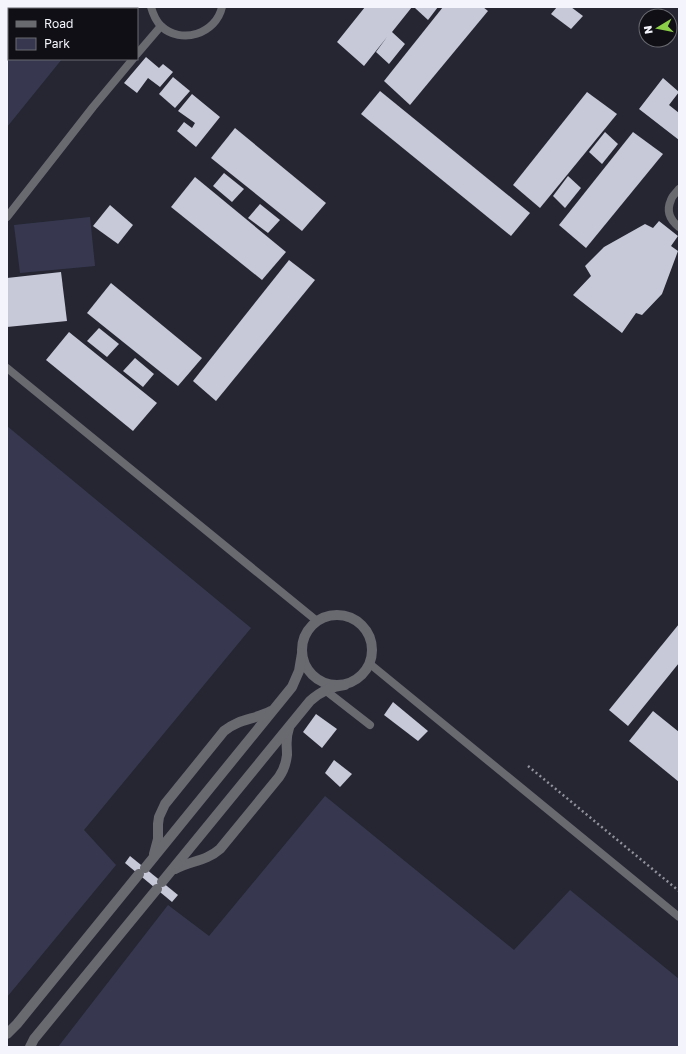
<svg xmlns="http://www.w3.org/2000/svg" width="686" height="1054" font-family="'Golos Text',sans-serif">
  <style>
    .green { fill: #373850 }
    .building { fill: #c7c8d8 }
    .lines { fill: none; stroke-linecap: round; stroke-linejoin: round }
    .path { stroke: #90919b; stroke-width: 2.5; stroke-dasharray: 2 3; stroke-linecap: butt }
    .service { stroke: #696970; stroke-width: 8 }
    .minor { stroke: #696970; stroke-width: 10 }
  </style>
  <rect width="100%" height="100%" fill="#252632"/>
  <!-- green -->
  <g class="green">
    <polygon points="7,7 103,7 102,9 9,9 9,59 62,59 7,127"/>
    <polygon points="90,217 95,266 20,273 14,225"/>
    <polygon points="7,426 251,628 84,830 116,865 7,997"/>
    <polygon points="325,796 514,950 570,890 679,979 679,1047 58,1047 168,905 209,936"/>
  </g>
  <!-- building -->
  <g class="building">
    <polygon points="365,7 412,7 392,32 405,44 389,64 376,52 387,37 364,66 337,42"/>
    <polygon points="415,7 438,7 428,20 415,8"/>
    <polygon points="443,7 483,7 488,11 410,105 384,81"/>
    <polygon points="557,7 571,7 583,16 571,29 551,14"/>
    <polygon points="146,57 159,68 163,64 173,72 160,87 148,78 137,93 124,83"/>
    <polygon points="173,77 190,91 175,108 159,94"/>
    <polygon points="663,78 679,92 669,105 679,113 679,140 639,109"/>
    <polygon points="380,91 530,213 511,236 361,114"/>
    <polygon points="587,92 617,114 540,208 513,185"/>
    <polygon points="192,94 220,117 196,147 177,131 184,122 192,128 195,123 178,111"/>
    <polygon points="235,128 326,203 302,231 211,158"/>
    <polygon points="605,132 618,144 602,164 589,152"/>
    <polygon points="633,132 663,154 586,248 559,225"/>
    <polygon points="224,173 244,189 232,202 213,186"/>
    <polygon points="568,176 581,188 565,208 553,196"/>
    <polygon points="195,177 286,252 262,280 171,207"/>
    <polygon points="260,204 280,220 268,233 248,218"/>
    <polygon points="110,205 133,225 118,244 93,226"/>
    <polygon points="659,221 678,236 671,246 678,251 662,294 642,315 636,313 622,333 573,295 591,276 585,266 604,247 645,224 653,228"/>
    <polygon points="289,260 315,280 216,401 193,381"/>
    <polygon points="61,272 67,321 7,327 7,278"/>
    <polygon points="111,283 202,358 178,386 87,313"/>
    <polygon points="99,328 119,344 107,357 87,341"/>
    <polygon points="69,332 157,403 133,431 46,360"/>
    <polygon points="135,358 154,374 143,387 123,371"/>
    <polygon points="679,624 679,663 628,726 609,710"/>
    <polygon points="393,702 428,731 418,741 384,715"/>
    <polygon points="653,711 679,732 679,782 629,741"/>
    <polygon points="316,714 337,729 322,748 303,732"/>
    <polygon points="334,760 352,774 340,787 325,773"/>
    <polygon points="130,856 178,895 172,902 125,863"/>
  </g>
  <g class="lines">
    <!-- path -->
    <polyline class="path" points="528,766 679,891"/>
    <!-- service -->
    <g class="service">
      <path d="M151,7C153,14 156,21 161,26C181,45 216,34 222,7"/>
      <polyline points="137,54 161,26"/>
      <path d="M679,189C676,193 672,196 671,200C666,211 670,220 679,227"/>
      <polyline points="7,217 93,107 133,59"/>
      <polyline points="7,368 317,621"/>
      <polyline points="370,664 679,917"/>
      <polyline points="325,690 370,725"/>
    </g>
    <!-- minor -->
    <g class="minor">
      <circle cx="337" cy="650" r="35"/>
      <path d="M154,854L158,839V824L159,817L165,804L224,731C240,718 254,720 271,711"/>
      <polyline points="145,868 292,687 299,671 302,653"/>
      <path d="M175,869C192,860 205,862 220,849L279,777C284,770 286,763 287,755C287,744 285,739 289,728"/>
      <path d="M162,882L310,701C320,692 331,686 345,685"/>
      <polyline points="7,1034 17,1024 139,874"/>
      <polyline points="30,1047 34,1039 157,889"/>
    </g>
  </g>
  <!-- border -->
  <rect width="686" height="1054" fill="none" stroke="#f3f4fc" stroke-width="16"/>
  <!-- legend -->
  <rect x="8" y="8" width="130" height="52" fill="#0f0f15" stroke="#6a6b71"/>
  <rect x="16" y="21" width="20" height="6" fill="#696970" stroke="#6a6b71"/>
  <text x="44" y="28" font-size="12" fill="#f3f4fc">Road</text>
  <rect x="16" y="38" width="20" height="12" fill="#373850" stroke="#6a6b71"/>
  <text x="44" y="48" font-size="12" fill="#f3f4fc">Park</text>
  <!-- north arrow -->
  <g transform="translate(658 28) rotate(260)"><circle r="19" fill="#0f0f15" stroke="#6a6b71"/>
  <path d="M0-3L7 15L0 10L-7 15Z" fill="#8bce47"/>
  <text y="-6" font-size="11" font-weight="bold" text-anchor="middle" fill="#f3f4fc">N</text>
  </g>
</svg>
